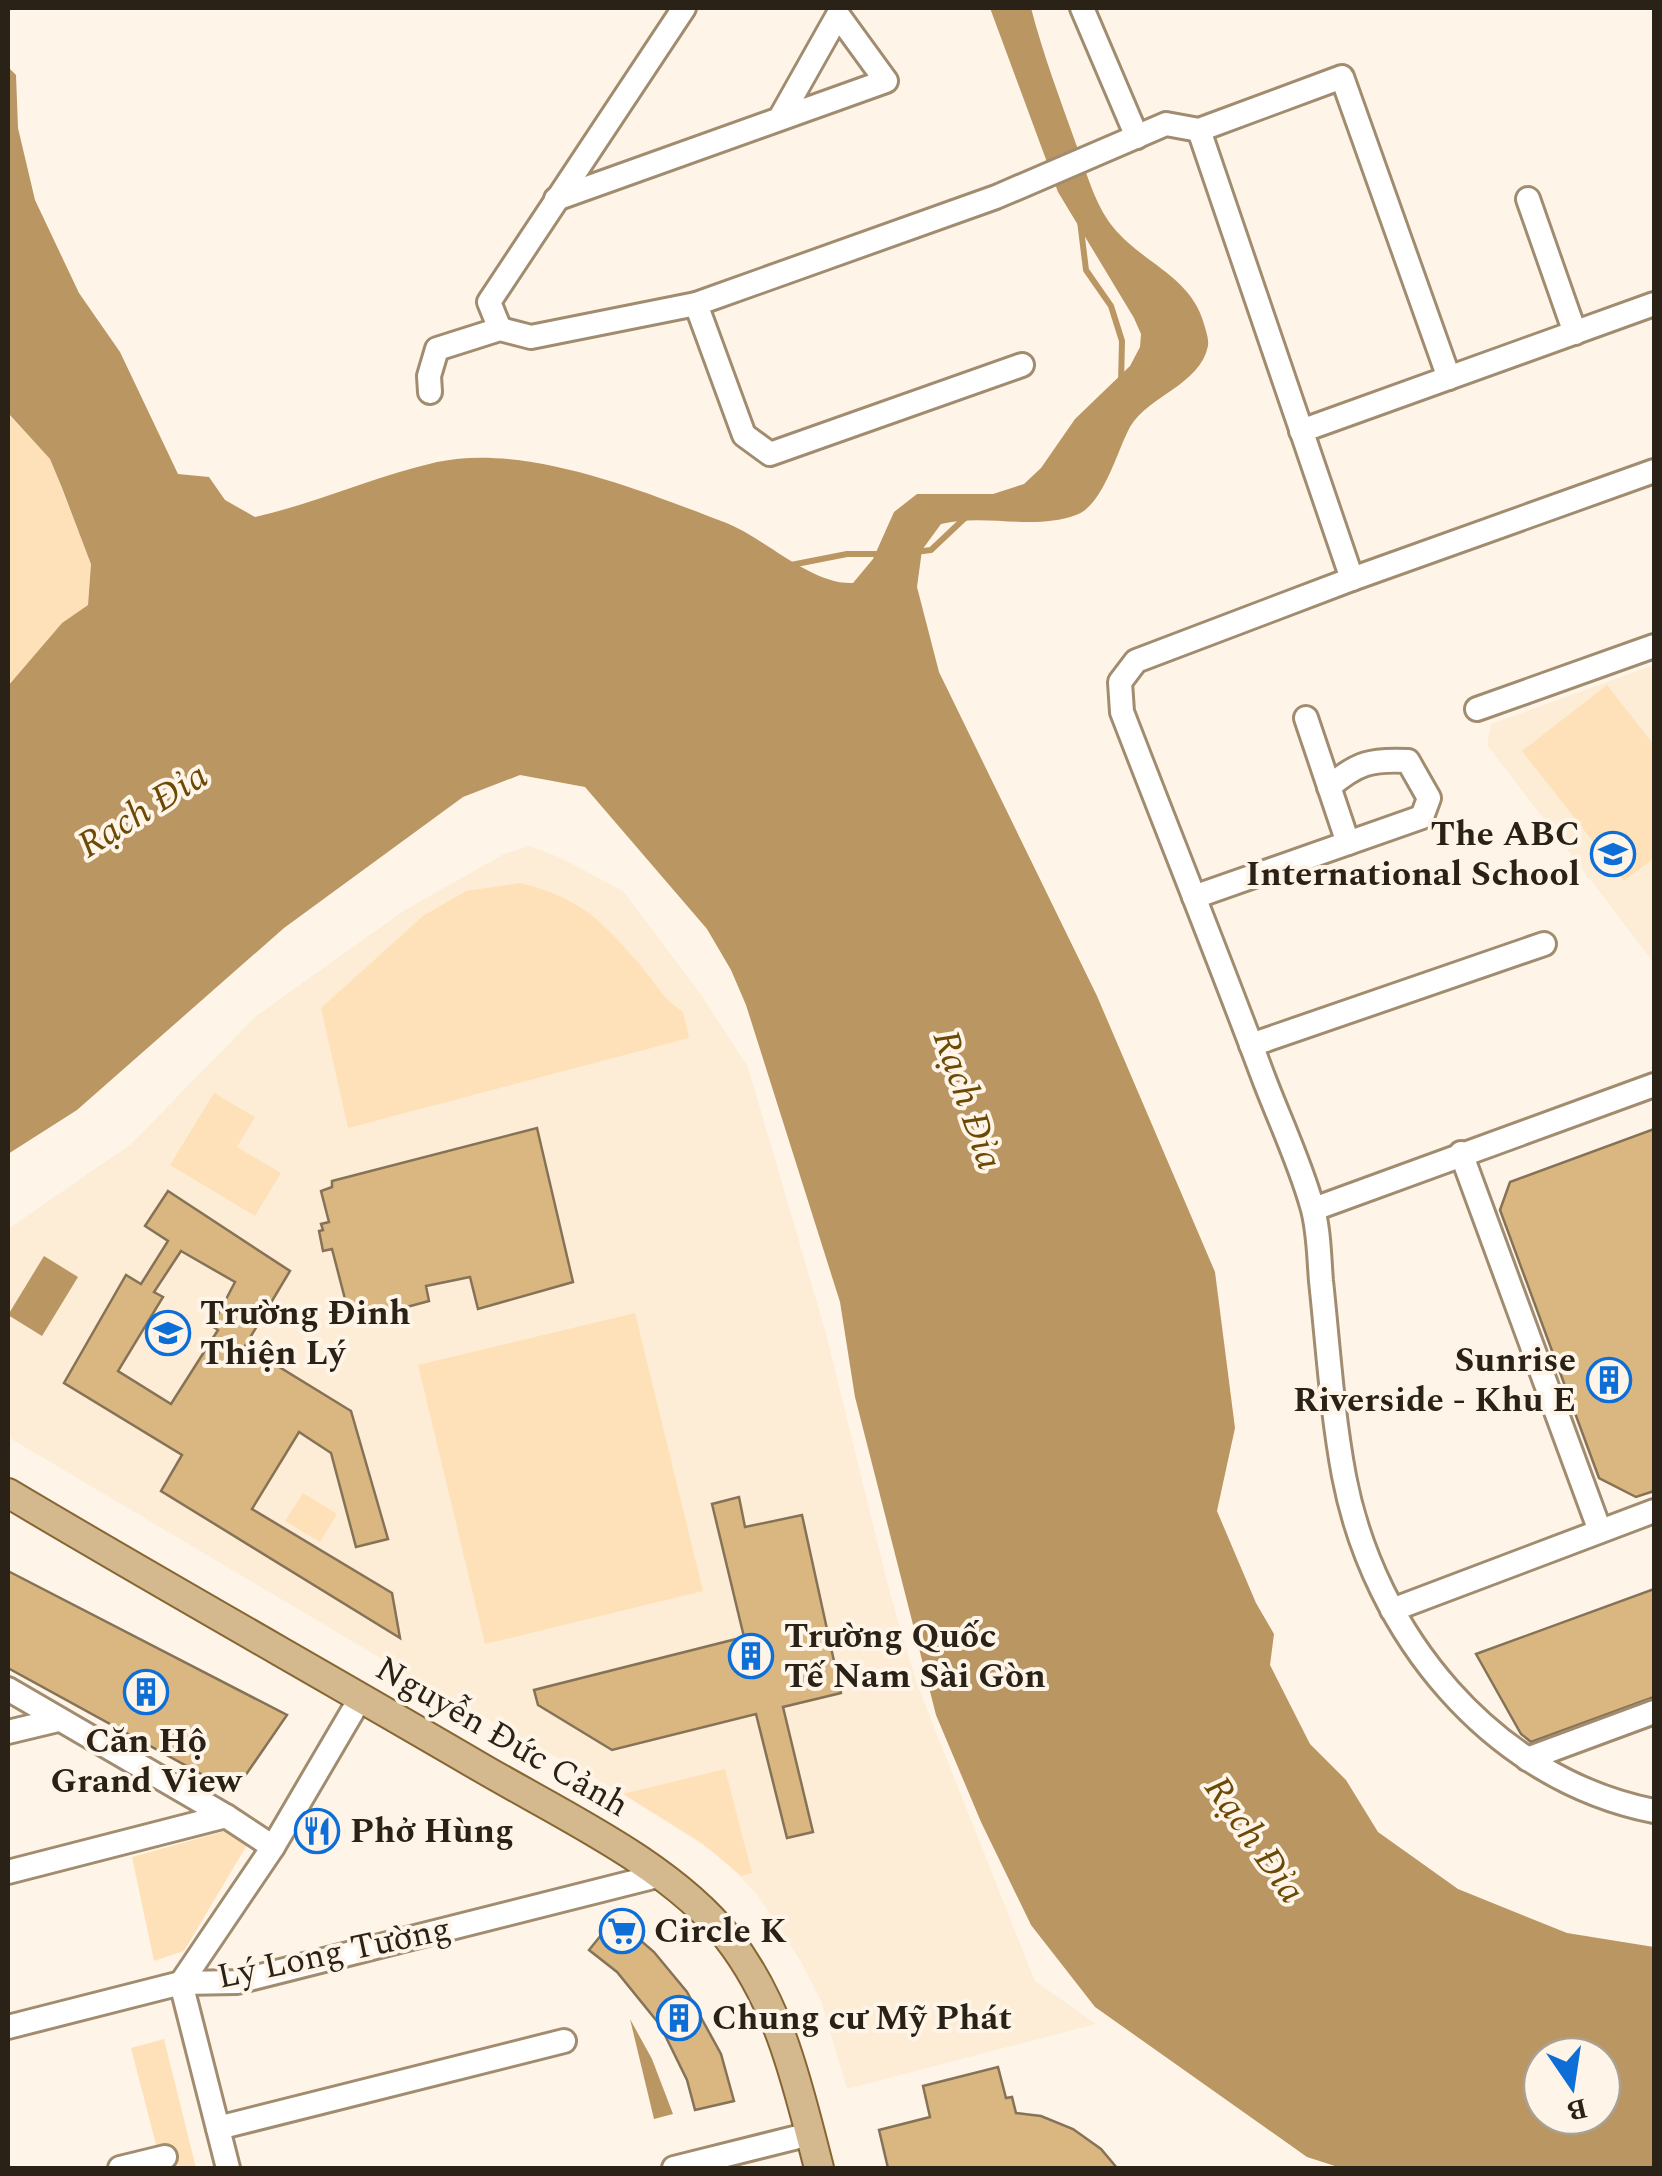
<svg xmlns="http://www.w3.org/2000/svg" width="1662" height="2176" font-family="Spectral,serif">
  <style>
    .built { fill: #fdedd6 }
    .green { fill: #fee1b8 }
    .water { fill: #ba9663; fill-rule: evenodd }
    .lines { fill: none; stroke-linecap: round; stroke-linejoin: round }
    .stream { stroke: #ba9663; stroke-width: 6 }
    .building { fill: #dab681; stroke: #867256; stroke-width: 2.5; fill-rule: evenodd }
    .minor-casing { stroke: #a18c70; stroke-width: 28 }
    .major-casing { stroke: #876633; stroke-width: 32 }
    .minor { stroke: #fff; stroke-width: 22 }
    .major { stroke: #d5b98e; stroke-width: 28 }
    .labels { text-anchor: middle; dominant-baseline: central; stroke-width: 8; stroke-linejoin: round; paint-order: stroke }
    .poi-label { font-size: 35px; font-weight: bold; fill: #2a2216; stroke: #fef5e8; text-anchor: start }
    .street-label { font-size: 35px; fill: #2a2216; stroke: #fef5e8 }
    .water-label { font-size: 38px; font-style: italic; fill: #6d4906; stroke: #fef5e8 }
  </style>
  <rect width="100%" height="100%" fill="#fef5e8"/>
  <!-- built -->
  <g class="built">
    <polygon points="1654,665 1654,963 1487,745 1491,724"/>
    <polygon points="530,846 561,858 623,891 700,993 748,1067 825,1330 890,1593 917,1684 1035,1981 1096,2024 847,2089 821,2001 800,1960 758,1896 724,1859 623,1794 409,1675 8,1437 8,1229 131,1144 256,1016 405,910 504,854"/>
  </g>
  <!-- green -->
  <g class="green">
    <polygon points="8,414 50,459 91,563 88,605 62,623 8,686"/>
    <polygon points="1607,685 1654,745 1654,858 1624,881 1522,751"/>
    <path d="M520,883C581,898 601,920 641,966C655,983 664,1000 683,1012L689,1038L348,1128L321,1008L423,916L466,891Z"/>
    <polygon points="214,1093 255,1117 237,1147 281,1173 255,1216 170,1165"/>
    <polygon points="635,1313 703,1591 485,1644 418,1365"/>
    <polygon points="303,1493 337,1514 320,1542 285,1521"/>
    <polygon points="725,1769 752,1873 741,1876 702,1843 623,1794"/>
    <polygon points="225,1831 247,1845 184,1951 154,1961 132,1857"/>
    <polygon points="164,2039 196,2168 162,2168 131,2048"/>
  </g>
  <!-- water -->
  <g class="water">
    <path d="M990,8H1031C1043,54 1060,99 1076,144C1087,173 1094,203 1113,227C1142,263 1191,276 1204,324C1206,331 1209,339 1208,346C1200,385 1148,396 1130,427C1117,451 1103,506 1076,515C1032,531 986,513 941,524L922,550L917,587L939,672L1097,996L1215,1272L1235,1428L1217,1511L1256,1603L1274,1634L1270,1665L1310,1744L1346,1780L1378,1832L1458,1889L1567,1933L1654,1947V2168H1341L1307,2157L1095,2007L1031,1925L981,1822L936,1715L855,1397L840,1302L746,1005L731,970L707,929L585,787L520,775L463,797L284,928L77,1110L8,1154V686L62,623L88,605L91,564L62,488L50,459L8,413V67L16,75L18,128L35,200L79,293L120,352L178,474L209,477L225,500L255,517C317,503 375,476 437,462C526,443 642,491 724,522C764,537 811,585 853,583L873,559L894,512L917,494H993L1024,484L1041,468L1075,419L1130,366L1140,347L1141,334L1134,318L1058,192ZM1542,2056H1602V2116H1542Z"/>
    <polygon points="44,1256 78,1277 42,1336 8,1315"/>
    <polygon points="630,2019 652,2059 673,2114 654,2119"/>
  </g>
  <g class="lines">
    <!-- stream -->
    <g class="stream">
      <polyline points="1080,221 1086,270 1111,306 1122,341 1121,384"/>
      <polyline points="915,552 931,550 968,515"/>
      <polyline points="791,565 847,554 882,554"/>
    </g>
  </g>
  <!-- building -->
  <g class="building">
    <polygon points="537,1128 573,1282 478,1309 470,1277 426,1286 429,1301 351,1322 332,1249 323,1251 319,1231 323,1230 321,1224 329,1222 321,1191 332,1187 332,1181"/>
    <polygon points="1654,1129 1654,1491 1636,1497 1599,1478 1500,1210 1510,1182"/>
    <path d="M168,1191L290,1271L245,1346L351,1411L388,1539L356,1547L331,1453L299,1432L252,1509L392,1593L400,1638L161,1491L182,1455L64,1383L126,1275L141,1284L168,1241L145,1226ZM181,1251L235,1282L212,1326L218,1330L171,1404L118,1371L163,1297L154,1292Z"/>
    <polygon points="739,1497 745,1527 802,1515 841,1693 783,1707 813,1832 787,1838 756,1714 612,1750 538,1705 534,1690 744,1637 712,1504"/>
    <polygon points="8,1571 287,1715 234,1792 8,1668"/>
    <polygon points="1654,1589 1654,1697 1531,1742 1521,1734 1476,1654"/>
    <polygon points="615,1918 654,1952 687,1992 721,2054 734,2101 695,2110 687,2080 660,2025 617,1972 589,1950"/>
    <polygon points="998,2067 1006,2098 1012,2097 1016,2113 1041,2116 1073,2129 1101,2149 1117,2168 888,2168 879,2130 930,2117 923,2086"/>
  </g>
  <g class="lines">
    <defs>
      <g id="minor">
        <polyline points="1082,8 1137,137"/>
        <polyline points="1199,130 1352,579"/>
        <polyline points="556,199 886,81 838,15 780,118"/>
        <polyline points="1528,199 1575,333"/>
        <polyline points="696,304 744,435 770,454 1022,365"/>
        <polyline points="500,329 489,302 684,8"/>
        <polyline points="430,392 429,376 437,349 500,329 531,337 696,304 996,197 1166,124 1199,130 1342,77 1449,378"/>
        <polyline points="1301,431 1654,304"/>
        <path d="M1654,471L1352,579L1136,661L1120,682L1122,712C1169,834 1218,956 1264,1079C1280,1121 1300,1163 1312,1206C1319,1229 1319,1257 1321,1281C1328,1346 1332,1412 1344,1476C1374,1634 1492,1779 1654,1811"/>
        <polyline points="1477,709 1654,646"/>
        <polyline points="1306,718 1348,843"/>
        <path d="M1194,897L1422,817L1429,798L1408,761C1371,759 1357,763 1329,787"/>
        <polyline points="1251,1045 1544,944"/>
        <polyline points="1461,1153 1600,1531"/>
        <polyline points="1314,1209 1654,1085"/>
        <polyline points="1392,1610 1654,1511"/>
        <polyline points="8,1689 226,1816 273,1847"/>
        <polyline points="8,1732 58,1720"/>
        <polyline points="1527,1759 1654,1712"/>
        <polyline points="8,1872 226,1816"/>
        <polyline points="181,1983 273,1847 361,1697"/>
        <polyline points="181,1983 228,2168"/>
        <polyline points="8,2027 181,1983 237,1982 661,1875"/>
        <polyline points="218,2128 564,2041"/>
        <polyline points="120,2168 165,2157"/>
        <polyline points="674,2168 810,2134"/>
      </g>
      <path id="major" d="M8,1493C164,1586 323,1675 480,1767C560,1814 671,1865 728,1938C781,2006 798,2087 819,2168"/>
    </defs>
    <!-- minor casing -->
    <use href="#minor" class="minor-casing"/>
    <!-- major casing -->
    <use href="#major" class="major-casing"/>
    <!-- minor -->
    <use href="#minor" class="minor"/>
    <!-- major -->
    <use href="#major" class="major"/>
  </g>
  <!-- icons -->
  <defs>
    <symbol id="school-ring" viewBox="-11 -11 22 22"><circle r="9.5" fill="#fef5e8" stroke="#0c6ed6" stroke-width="1.5"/><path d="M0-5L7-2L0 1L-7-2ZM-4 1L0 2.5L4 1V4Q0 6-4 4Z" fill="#0c6ed6"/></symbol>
    <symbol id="building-ring" viewBox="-11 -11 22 22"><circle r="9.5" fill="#fef5e8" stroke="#0c6ed6" stroke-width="1.5"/><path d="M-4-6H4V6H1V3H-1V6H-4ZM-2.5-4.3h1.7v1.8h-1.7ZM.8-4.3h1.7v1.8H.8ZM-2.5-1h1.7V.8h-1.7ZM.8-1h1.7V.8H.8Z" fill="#0c6ed6"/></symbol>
    <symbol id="restaurant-ring" viewBox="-11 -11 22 22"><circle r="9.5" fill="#fef5e8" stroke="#0c6ed6" stroke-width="1.5"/><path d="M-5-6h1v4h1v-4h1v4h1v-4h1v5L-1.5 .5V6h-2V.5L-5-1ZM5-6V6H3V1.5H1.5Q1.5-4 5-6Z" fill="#0c6ed6"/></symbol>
    <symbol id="supermarket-ring" viewBox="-11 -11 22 22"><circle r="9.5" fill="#fef5e8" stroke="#0c6ed6" stroke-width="1.5"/><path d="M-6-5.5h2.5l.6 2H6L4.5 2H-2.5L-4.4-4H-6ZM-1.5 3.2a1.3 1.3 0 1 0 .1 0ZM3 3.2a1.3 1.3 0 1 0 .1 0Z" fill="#0c6ed6"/></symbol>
  </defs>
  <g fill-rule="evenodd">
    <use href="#school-ring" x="1588" y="829" width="50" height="50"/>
    <use href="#school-ring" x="143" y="1308" width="50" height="50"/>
    <use href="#building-ring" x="1584" y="1355" width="50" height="50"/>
    <use href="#building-ring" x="726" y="1631" width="50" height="50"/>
    <use href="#building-ring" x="121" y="1667" width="50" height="50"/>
    <use href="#restaurant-ring" x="292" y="1806" width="50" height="50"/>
    <use href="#supermarket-ring" x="597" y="1906" width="50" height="50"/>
    <use href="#building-ring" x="654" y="1993" width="50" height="50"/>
  </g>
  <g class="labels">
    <!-- poi labels -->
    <g class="poi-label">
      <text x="1580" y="834" text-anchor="end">The ABC<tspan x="1580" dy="40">International School</tspan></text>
      <text x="200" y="1313">Trường Đinh<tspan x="200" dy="40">Thiện Lý</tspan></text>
      <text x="1576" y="1360" text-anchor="end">Sunrise<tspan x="1576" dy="40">Riverside - Khu E</tspan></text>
      <text x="784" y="1636">Trường Quốc<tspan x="784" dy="40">Tế Nam Sài Gòn</tspan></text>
      <text x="146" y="1741" text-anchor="middle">Căn Hộ<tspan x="146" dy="40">Grand View</tspan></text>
      <text x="350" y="1831">Phở Hùng</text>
      <text x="654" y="1931">Circle K</text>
      <text x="712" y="2018">Chung cư Mỹ Phát</text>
    </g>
    <!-- street labels -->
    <g class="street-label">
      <text transform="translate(502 1737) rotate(30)">Nguyễn Đức Cảnh</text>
      <text transform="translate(334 1953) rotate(-12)">Lý Long Tường</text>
    </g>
    <!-- water labels -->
    <g class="water-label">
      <text transform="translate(143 811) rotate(-32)">Rạch Đỉa</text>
      <text transform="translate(967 1100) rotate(71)">Rạch Đỉa</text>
      <text transform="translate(1254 1840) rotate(55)">Rạch Đỉa</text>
    </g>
  </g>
  <!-- border -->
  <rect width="1662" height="2176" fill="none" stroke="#2a2216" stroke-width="20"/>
  <!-- north arrow -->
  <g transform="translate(1572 2086) rotate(167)"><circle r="48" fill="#fef5e8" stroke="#a9a194" stroke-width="2.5"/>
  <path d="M0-8L18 38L0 25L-18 38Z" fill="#0c6ed6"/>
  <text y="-15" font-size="28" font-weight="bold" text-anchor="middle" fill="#2a2216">B</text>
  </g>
</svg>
